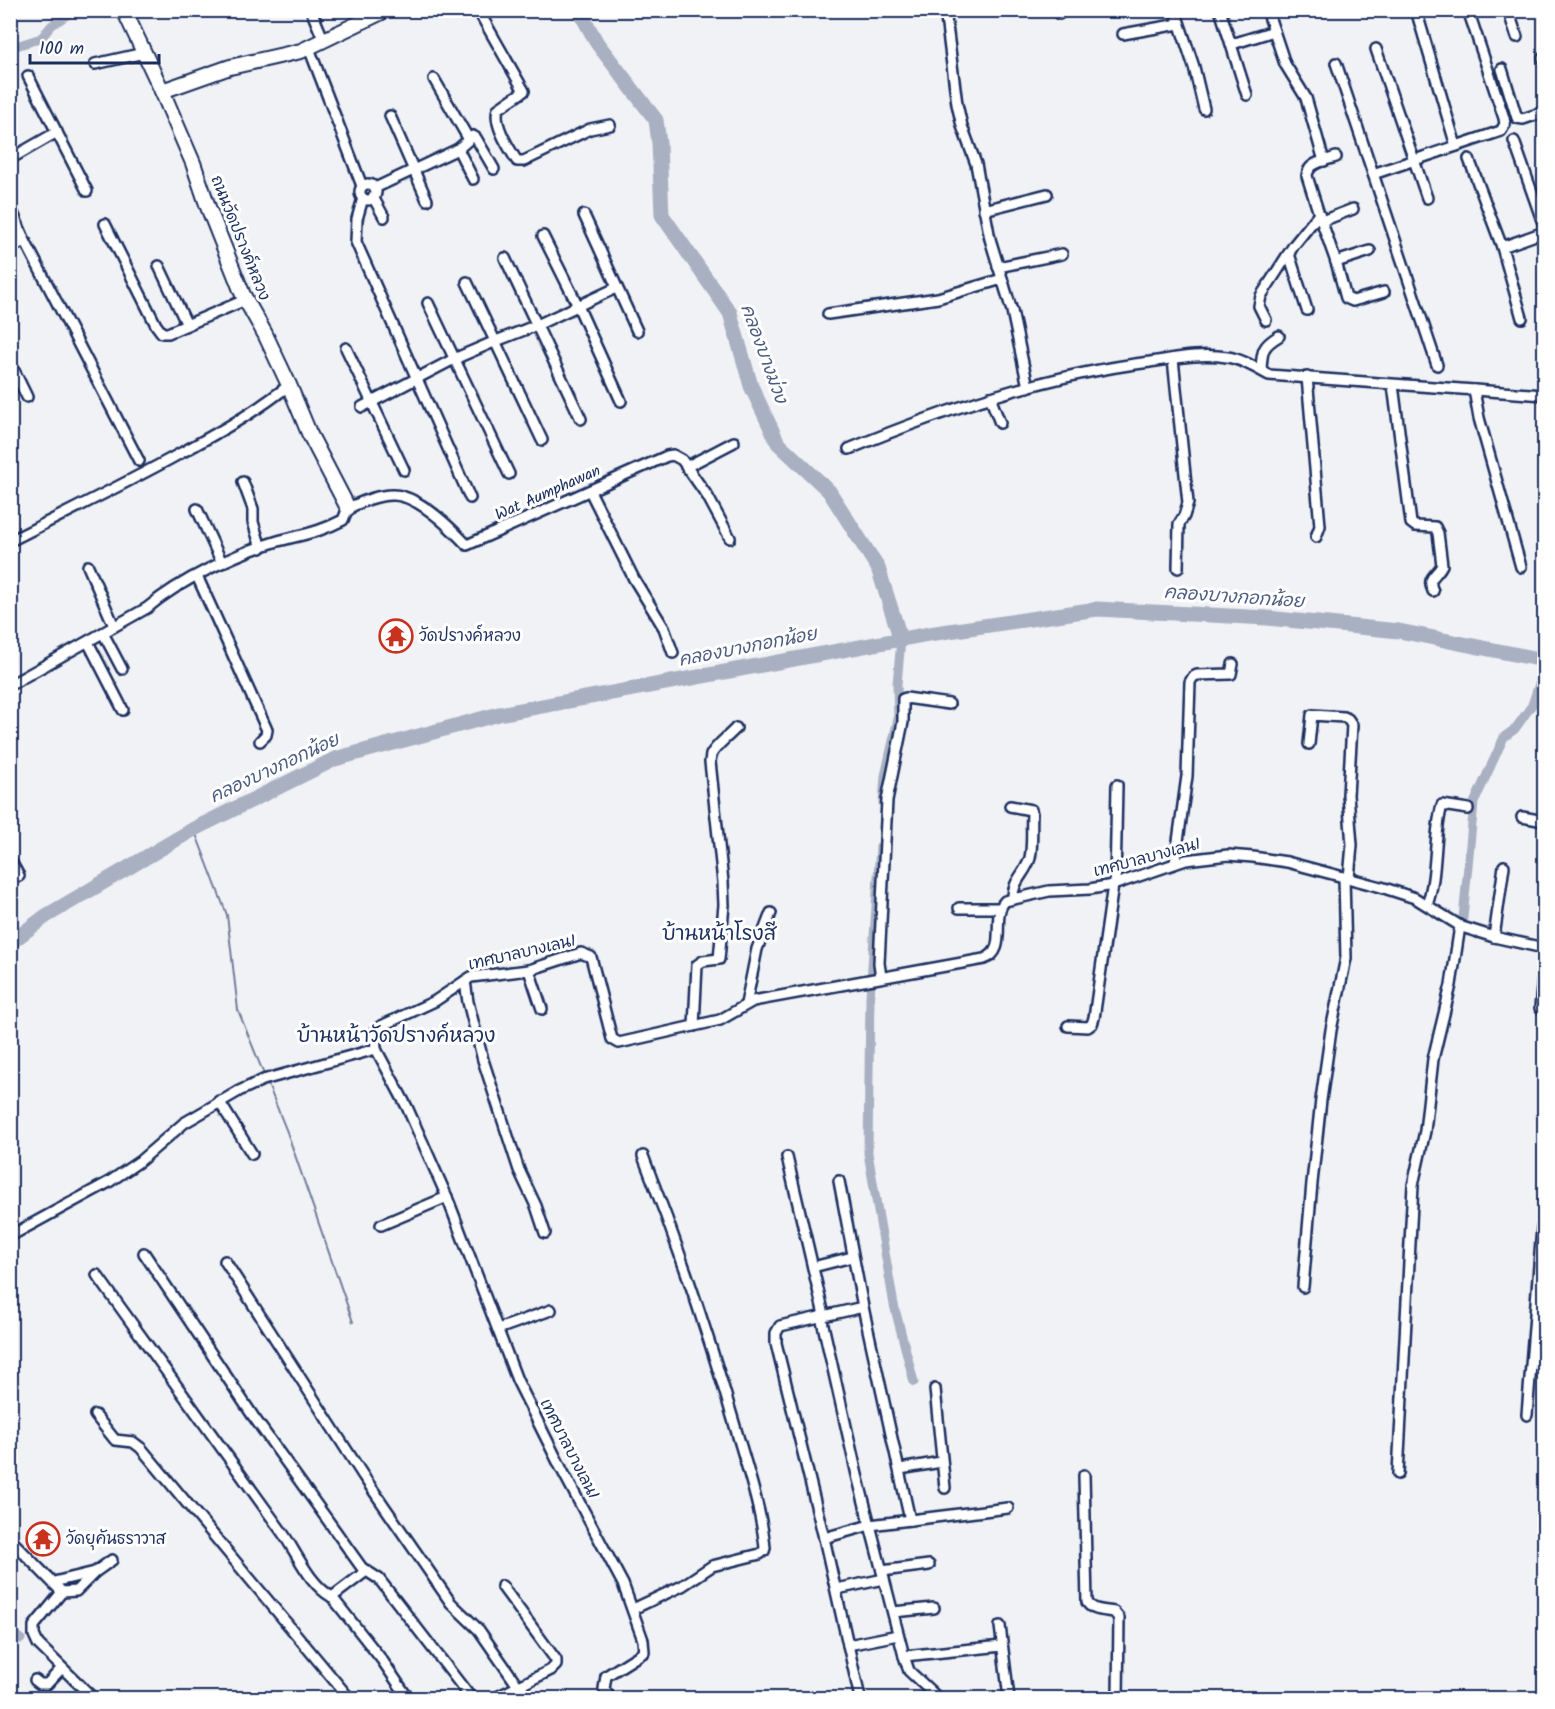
<svg xmlns="http://www.w3.org/2000/svg" width="1555" height="1709" font-family="Kalam,'Playpen Sans Thai',sans-serif">
  <style>
    .lines { fill: none; stroke-linecap: round; stroke-linejoin: round }
    .stream { stroke: #707c9a; stroke-width: 2 }
    .canal { stroke: #a8b0c2; stroke-width: 9 }
    .river { stroke: #a8b0c2; stroke-width: 15 }
    .street-casing { stroke: #1b2f5e; stroke-width: 14 }
    .secondary-casing { stroke: #1b2f5e; stroke-width: 18 }
    .street { stroke: #fff; stroke-width: 9 }
    .secondary { stroke: #fff; stroke-width: 14 }
    .labels { text-anchor: middle; dominant-baseline: central; stroke-width: 6; stroke-linejoin: round; paint-order: stroke }
    .street-label { font-size: 16px; fill: #1b2f5e; stroke: #fff }
    .poi-label { font-size: 16px; fill: #1b2f5e; stroke: #fff; text-anchor: start }
    .water-label { font-size: 18px; font-style: italic; fill: #4c5c81; stroke: #fff }
    .quarter-label { font-size: 20px; fill: #1b2f5e; stroke: #fff }
  </style>
  <rect width="100%" height="100%" fill="#f1f2f5"/>
  <filter id="ink" filterUnits="userSpaceOnUse"><feTurbulence type="fractalNoise" baseFrequency=".0167" numOctaves="2"/><feDisplacementMap in="SourceGraphic" scale="12" xChannelSelector="R" yChannelSelector="G"/><feConvolveMatrix kernelMatrix="1 2 1 2 8 2 1 2 1" color-interpolation-filters="sRGB"/></filter>
  <g filter="url(#ink)">
    <g class="lines">
      <!-- stream -->
      <g class="stream">
        <polyline points="194,829 227,915 238,1010 265,1077"/>
        <polyline points="267,1082 287,1132 353,1322"/>
      </g>
      <!-- canal -->
      <g class="canal">
        <polyline points="10,48 41,38 52,25 75,10"/>
        <polyline points="883,803 885,776 898,719 897,684 901,640"/>
        <polyline points="880,847 870,997 868,1153 894,1305 914,1382"/>
        <polyline points="1463,918 1474,803 1504,737 1515,729 1532,705 1544,669"/>
        <polyline points="10,1630 21,1639"/>
      </g>
      <!-- river -->
      <g class="river">
        <polyline points="579,10 597,43 656,120 659,143 662,215 730,313 751,386 778,443 829,491 878,568 901,640"/>
        <polyline points="10,943 46,916 194,829 335,759 499,714 929,634 1097,609 1267,618 1399,631 1544,660"/>
      </g>
      <defs>
        <g id="street">
          <polyline points="311,10 324,41"/>
          <path d="M478,10L524,91L498,109C493,124 509,148 517,161H524L590,129L610,125"/>
          <polyline points="945,10 957,104 962,126 976,164 990,239 1012,311 1028,387"/>
          <polyline points="1059,10 1059,14"/>
          <polyline points="1175,10 1194,67 1204,109"/>
          <polyline points="1220,10 1247,95"/>
          <polyline points="1267,10 1285,64 1306,98 1324,161"/>
          <polyline points="1416,10 1456,146"/>
          <polyline points="1508,10 1517,37"/>
          <polyline points="1123,34 1179,24"/>
          <polyline points="1232,44 1274,31"/>
          <polyline points="309,48 362,186"/>
          <polyline points="1376,49 1427,198"/>
          <polyline points="1543,58 1544,61"/>
          <polyline points="1336,63 1437,365"/>
          <polyline points="95,64 144,53"/>
          <polyline points="1502,69 1517,118 1523,119 1544,112"/>
          <polyline points="28,76 87,191"/>
          <polyline points="434,79 468,138"/>
          <polyline points="390,116 427,200"/>
          <polyline points="1514,141 1544,226"/>
          <polyline points="458,149 473,179"/>
          <polyline points="10,159 57,132"/>
          <polyline points="1469,159 1502,247 1522,318"/>
          <polyline points="1373,174 1501,131 1505,124 1504,118 1468,10"/>
          <circle cx="368" cy="192" r="8"/>
          <polyline points="375,188 458,149 473,136 476,138 494,169"/>
          <polyline points="373,197 384,217"/>
          <polyline points="363,198 357,219 356,242 470,498"/>
          <polyline points="10,206 25,241 139,461"/>
          <polyline points="984,210 1047,194"/>
          <polyline points="1319,214 1336,262 1346,298 1353,301 1384,292"/>
          <polyline points="584,215 637,331"/>
          <polyline points="1322,221 1353,209"/>
          <polyline points="105,224 156,325 162,333 168,333 245,300"/>
          <polyline points="543,236 578,306 621,401"/>
          <polyline points="1502,247 1544,232"/>
          <polyline points="10,248 25,241"/>
          <polyline points="1289,254 1307,310"/>
          <polyline points="505,258 581,419"/>
          <polyline points="1336,262 1370,251"/>
          <polyline points="159,266 187,325"/>
          <polyline points="998,267 1062,254"/>
          <polyline points="467,282 542,440"/>
          <polyline points="428,303 509,474"/>
          <polyline points="828,314 938,298 1002,279"/>
          <path d="M1266,320L1259,306L1261,296L1294,245L1319,214L1307,176C1308,162 1325,161 1336,157"/>
          <polyline points="346,348 404,470"/>
          <polyline points="1173,359 1188,503 1184,516 1179,524 1178,568"/>
          <polyline points="10,362 27,397"/>
          <path d="M1261,370C1262,351 1262,346 1279,336"/>
          <polyline points="1307,377 1320,526 1316,537"/>
          <path d="M1393,385L1411,523L1415,526L1435,527L1438,533L1442,565C1437,576 1426,577 1433,591"/>
          <polyline points="1474,390 1479,418 1521,567"/>
          <polyline points="990,397 1000,423"/>
          <polyline points="362,407 454,359 496,341 537,325 616,288"/>
          <path d="M849,449C946,409 1046,375 1150,362C1177,358 1201,353 1227,357C1242,359 1256,368 1269,375L1544,395"/>
          <polyline points="686,467 734,442"/>
          <polyline points="243,482 253,509 253,522 261,548"/>
          <polyline points="590,491 634,579 664,628 673,653"/>
          <polyline points="197,509 222,563"/>
          <path d="M10,541C67,512 125,484 181,453C219,432 256,412 289,385"/>
          <polyline points="88,566 114,626"/>
          <polyline points="197,576 267,730 266,735 260,741"/>
          <polyline points="103,633 122,669"/>
          <polyline points="88,642 123,710"/>
          <path d="M10,685L147,608C180,580 237,553 278,541C304,534 318,533 343,520L348,508C362,502 379,494 394,495C419,496 450,527 467,545L667,456L673,455L682,460L708,497L730,538"/>
          <polyline points="1309,744 1312,715 1344,717 1348,719 1352,725 1348,795 1352,845 1349,878"/>
          <path d="M1010,806L1031,810L1032,814C1031,828 1033,844 1030,858C1026,873 1012,881 1013,898"/>
          <polyline points="1522,817 1544,821"/>
          <polyline points="10,860 19,876"/>
          <polyline points="1175,863 1187,776 1190,682 1193,677 1197,675 1231,674 1233,664"/>
          <polyline points="1115,884 1117,785"/>
          <path d="M1427,905C1438,873 1433,838 1442,805L1468,809"/>
          <polyline points="959,908 999,908"/>
          <polyline points="1494,937 1504,866"/>
          <polyline points="529,970 542,1009"/>
          <polyline points="881,977 879,963 887,800 903,722 903,699 906,698 949,704"/>
          <polyline points="465,981 468,1002 483,1060 519,1170 536,1206 545,1233"/>
          <polyline points="746,1004 757,949 771,913"/>
          <polyline points="1540,1008 1544,968"/>
          <path d="M694,1026L697,965L703,961L719,959L724,905L723,882L710,762L711,755C716,745 728,737 736,728"/>
          <polyline points="1068,1026 1088,1027 1092,1024 1094,1018 1113,885"/>
          <polyline points="219,1101 252,1154"/>
          <polyline points="787,1157 824,1315"/>
          <polyline points="839,1181 863,1307"/>
          <polyline points="381,1225 447,1197"/>
          <polyline points="10,1236 109,1182 140,1161 184,1123 239,1091 263,1080 376,1049"/>
          <polyline points="144,1253 253,1416 362,1568 379,1579 471,1698"/>
          <polyline points="225,1261 364,1477 451,1603 479,1630 518,1686"/>
          <polyline points="813,1267 852,1257"/>
          <path d="M97,1275C159,1361 220,1447 282,1532C297,1553 309,1584 332,1597L365,1572"/>
          <polyline points="1303,1287 1312,1183 1321,1100 1331,1030 1346,958 1344,877"/>
          <polyline points="821,1316 857,1475 904,1656 909,1671 938,1698"/>
          <polyline points="498,1329 551,1310"/>
          <polyline points="935,1389 945,1488"/>
          <polyline points="95,1415 115,1440 133,1442 141,1448 349,1698"/>
          <polyline points="1527,1415 1542,1228"/>
          <polyline points="900,1469 941,1462"/>
          <polyline points="1398,1474 1413,1185 1425,1131 1433,1059 1451,985 1460,926"/>
          <path d="M1084,1475L1087,1602C1092,1611 1104,1610 1114,1612L1119,1618L1118,1698"/>
          <polyline points="824,1538 776,1343 776,1333 780,1326 863,1307 910,1520"/>
          <polyline points="10,1539 62,1592 34,1626 34,1635 38,1644 93,1698"/>
          <polyline points="882,1571 929,1565"/>
          <polyline points="54,1582 95,1572 112,1560"/>
          <polyline points="837,1589 884,1579"/>
          <polyline points="62,1592 76,1591 95,1572"/>
          <polyline points="332,1597 382,1660 408,1698"/>
          <path d="M633,1609L682,1586L712,1566L760,1554L764,1551L765,1548C762,1513 747,1467 737,1433C710,1339 679,1247 643,1156"/>
          <polyline points="893,1612 934,1608"/>
          <polyline points="1000,1626 1009,1698"/>
          <polyline points="848,1645 898,1635"/>
          <polyline points="904,1656 1002,1646"/>
          <polyline points="35,1680 40,1684 47,1684 61,1669"/>
          <polyline points="495,1698 551,1670 556,1665 556,1660 502,1586"/>
          <path d="M610,1698L604,1689L606,1676L644,1652L643,1640L623,1584L562,1470L517,1380L447,1197L407,1107L376,1049L375,1031L381,1026L435,1001L471,977L529,970L581,953L591,957L612,1039L619,1043L720,1020L753,1001L984,959C1009,951 990,917 1005,901L1049,891L1090,889L1113,885L1186,860L1228,855L1253,857L1287,862L1381,887L1415,898L1462,927L1494,937L1544,948"/>
          <polyline points="860,1698 824,1538 870,1525 1008,1508"/>
        </g>
        <g id="secondary">
          <polyline points="124,10 162,91 193,163 208,207 243,295 265,334 289,385 309,433 348,508"/>
          <polyline points="162,91 230,67 301,51 386,10"/>
        </g>
      </defs>
      <!-- street casing -->
      <use href="#street" class="street-casing"/>
      <!-- secondary casing -->
      <use href="#secondary" class="secondary-casing"/>
      <!-- street -->
      <use href="#street" class="street"/>
      <!-- secondary -->
      <use href="#secondary" class="secondary"/>
    </g>
  </g>
  <!-- icons -->
  <defs>
    <symbol id="temple-ring" viewBox="-11 -11 22 22"><circle r="9.5" fill="#fff" stroke="#c8321e" stroke-width="1.5"/><path d="M0-6L5-2H3V0L6.5 2.5H4V6H1.5V3h-3V6H-4V2.5H-6.5L-3 0V-2H-5Z" fill="#c8321e"/></symbol>
  </defs>
  <g fill-rule="evenodd">
    <use href="#temple-ring" x="377" y="617" width="38" height="38"/>
    <use href="#temple-ring" x="24" y="1520" width="38" height="38"/>
  </g>
  <g class="labels">
    <!-- street labels -->
    <g class="street-label">
      <text transform="translate(240 238) rotate(68)">ถนนวัดปรางค์หลวง</text>
      <text transform="translate(548 493) rotate(-24)">Wat Aumphawan</text>
      <text transform="translate(1147 858) rotate(-15)">เทศบาลบางเลน1</text>
      <text transform="translate(522 953) rotate(-13)">เทศบาลบางเลน1</text>
      <text transform="translate(569 1449) rotate(63)">เทศบาลบางเลน1</text>
    </g>
    <!-- poi labels -->
    <g class="poi-label">
      <text x="419" y="636">วัดปรางค์หลวง</text>
      <text x="66" y="1539">วัดยุคันธราวาส</text>
    </g>
    <!-- water labels -->
    <g class="water-label">
      <text transform="translate(763 354) rotate(70)">คลองบางม่วง</text>
      <text transform="translate(1234 598) rotate(4)">คลองบางกอกน้อย</text>
      <text transform="translate(748 648) rotate(-11)">คลองบางกอกน้อย</text>
      <text transform="translate(275 769) rotate(-25)">คลองบางกอกน้อย</text>
    </g>
    <!-- quarter labels -->
    <g class="quarter-label">
      <text x="719" y="935">บ้านหน้าโรงสี</text>
      <text x="396" y="1037">บ้านหน้าวัดปรางค์หลวง</text>
    </g>
  </g>
  <!-- margin -->
  <rect width="1555" height="1709" fill="none" stroke="#fff" stroke-width="36"/>
  <rect x="18" y="18" width="1519" height="1673" fill="none" stroke="#1b2f5e" stroke-width="2" filter="url(#ink)"/>
  <!-- scale -->
  <path d="M30 54v9h129v-9" fill="none" stroke="#1b2f5e" stroke-width="3"/>
  <text x="39" y="54" font-size="18" fill="#1b2f5e" stroke="#ffffff" stroke-width="4.5" paint-order="stroke">100 m</text>
</svg>
